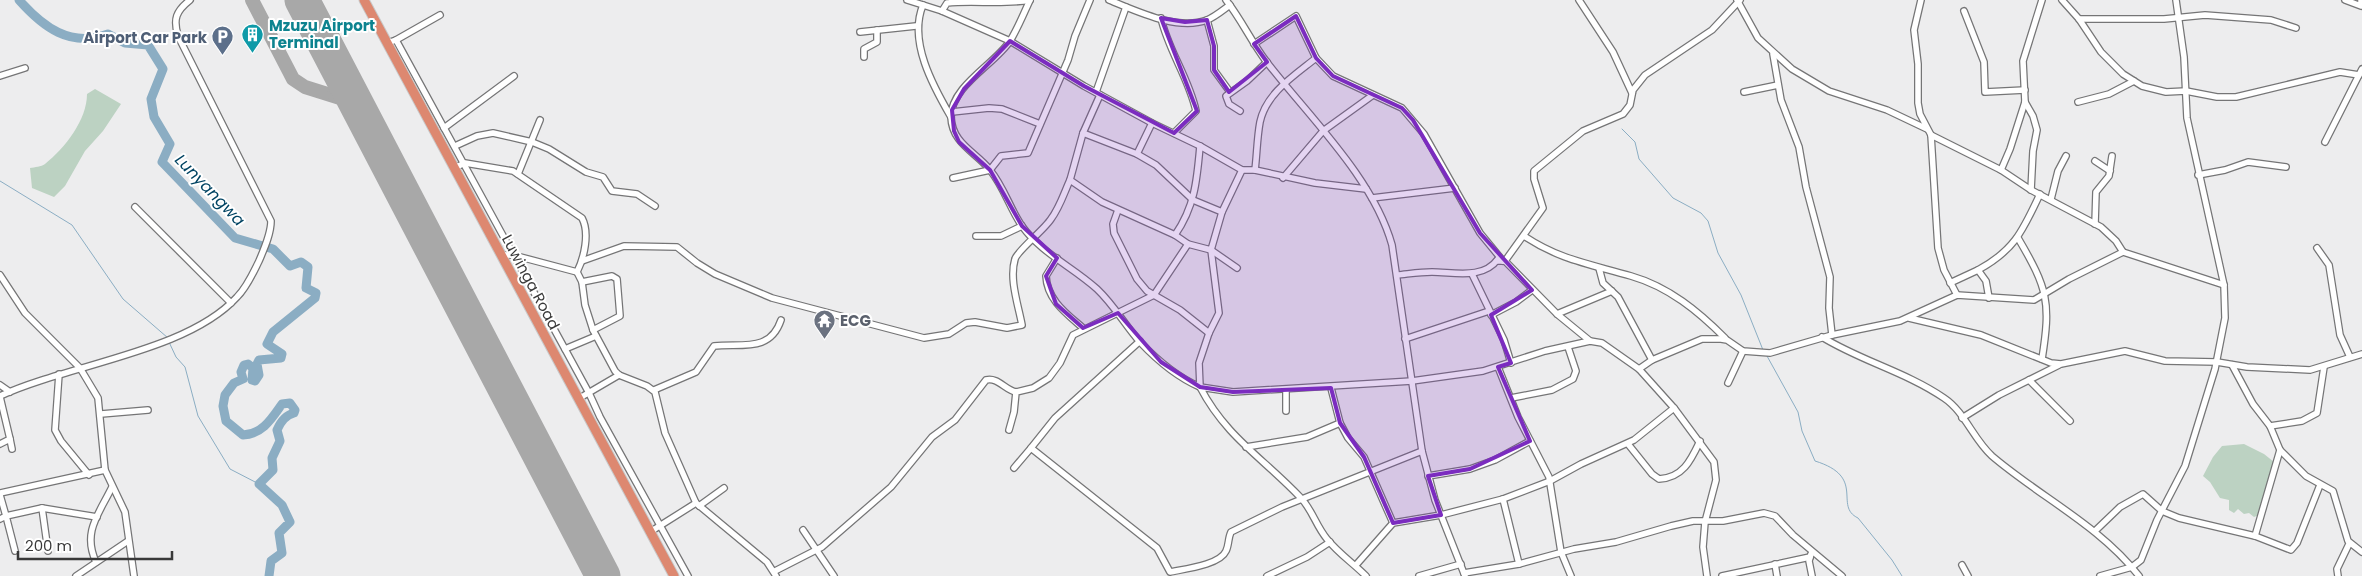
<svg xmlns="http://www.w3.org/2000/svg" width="2362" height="576" font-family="Poppins,sans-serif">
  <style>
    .green { fill: #bcd2c2 }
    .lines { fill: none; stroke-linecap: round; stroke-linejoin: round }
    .stream { stroke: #8badc3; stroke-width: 1 }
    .river { stroke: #8badc3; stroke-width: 9 }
    .taxiway { stroke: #a8a8a8; stroke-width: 14 }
    .runway { stroke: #a8a8a8; stroke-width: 35 }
    .minor-casing { stroke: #757576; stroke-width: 8 }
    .highway-casing { stroke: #c8c8c8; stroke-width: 11 }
    .minor { stroke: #fff; stroke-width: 5.5 }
    .highway { stroke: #dd8870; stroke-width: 9 }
    .marked { fill: #7b2cbf; fill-opacity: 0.2; stroke: #7b2cbf; stroke-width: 4; stroke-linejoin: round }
    .labels { text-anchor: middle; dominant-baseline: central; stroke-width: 4; stroke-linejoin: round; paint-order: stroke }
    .culture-label { font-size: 15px; font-weight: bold; fill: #0d838f; stroke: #fff; text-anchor: start }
    .service-label { font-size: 15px; font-weight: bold; fill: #4e5e75; stroke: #fff; text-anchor: end }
    .street-label { font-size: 15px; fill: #393939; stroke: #fff }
    .worship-label { font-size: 15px; font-weight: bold; fill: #5b616d; stroke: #fff; text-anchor: start }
    .water-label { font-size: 16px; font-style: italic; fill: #004362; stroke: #fff }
  </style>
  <rect width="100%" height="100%" fill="#ededee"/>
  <!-- green -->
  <g class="green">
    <path d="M95,89L121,104L103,131L85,151L65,186L54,197L32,188L30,168C35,167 41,167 45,164C65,148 87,120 87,94Z"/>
    <polygon points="2244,444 2264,454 2274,462 2259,515 2254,517 2249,513 2244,514 2238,509 2234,513 2229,510 2229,500 2220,498 2210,482 2203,476 2213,457 2222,446"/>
  </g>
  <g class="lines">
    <!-- stream -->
    <g class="stream">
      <polyline points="1622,129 1635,142 1639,159 1673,198 1701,213 1708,221 1718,253 1741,295 1763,350"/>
      <polyline points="0,181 72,225 123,299 168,338"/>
      <polyline points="169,342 176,357 185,367 198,416 230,469 259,484"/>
      <path d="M1767,356L1798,412L1802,431L1815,461C1867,477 1833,506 1858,518L1892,560L1902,576"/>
    </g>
    <!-- river -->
    <path class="river" d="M19,0C43,27 70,48 108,34L125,43L148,45L163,69L151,99L154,117L170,144L162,162L235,238L273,249L290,266L301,262L308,267L306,288L316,293L315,298L273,332L267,344L282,354L281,358L259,360L257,364L259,375L255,381L252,380L253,368L248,364L244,365L241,372L243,379L234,383L225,395L223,406L226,421L243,435C263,434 272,418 282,404L290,403L295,410L294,413C286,415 280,423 277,430L280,441L272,458L273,470L259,484L282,505L290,522L279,533L282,553L271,561L269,576"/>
    <!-- taxiway -->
    <g class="taxiway">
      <polyline points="252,0 293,79 305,87 356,103"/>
      <polyline points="334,95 339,87 341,74"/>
    </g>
    <!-- runway -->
    <polyline class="runway" points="302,0 603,576"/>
    <defs>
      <g id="minor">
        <polyline points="907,0 942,11 1010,41 1084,86 1152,123 1200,146 1242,170 1255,170 1315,183 1366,189"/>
        <path d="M1030,0C1024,13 1018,28 1010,41C995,64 951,86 951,117C952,144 976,152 990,170C1004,187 1010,209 1022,226C1041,253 1073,267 1097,289C1114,305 1125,325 1140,342C1157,360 1177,377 1200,387L1199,363L1209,333L1219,313L1211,250"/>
        <path d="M1109,0C1137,11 1177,31 1207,20C1215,17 1223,10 1230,5"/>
        <path d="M1226,0C1241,19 1251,41 1266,61C1308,116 1373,177 1392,245L1422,451L1435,500L1465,576"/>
        <polyline points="1579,0 1613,52 1632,93"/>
        <polyline points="1737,0 1758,38 1792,69 1829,91 1887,110 1927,129"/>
        <polyline points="1921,0 1914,30 1918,64 1918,103 1920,114 1931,135 1938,248 1944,270 1957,295"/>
        <polyline points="2062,0 2079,19 2101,52 2123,74 2142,86 2166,92 2186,91 2217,97 2236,97 2340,72 2359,75"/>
        <polyline points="2345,0 2361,6 2361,0"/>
        <path d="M923,5C908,41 933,86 951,117"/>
        <path d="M942,11L947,3C974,0 1002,5 1030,0"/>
        <polyline points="1964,11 1984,62 1985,92 2025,90"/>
        <path d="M1161,18C1168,50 1189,78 1196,111L1174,133"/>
        <polyline points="2079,19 2164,19 2205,15 2271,20 2296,28"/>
        <polyline points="1207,20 1214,46 1214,70 1230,92"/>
        <polyline points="860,32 916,26"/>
        <polyline points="396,40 440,15"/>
        <polyline points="387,43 396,40 589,393 600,417 688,576"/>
        <polyline points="1254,44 1296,16 1316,58"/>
        <polyline points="1773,54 1781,100 1799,147 1806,187 1830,277 1829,308 1832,335"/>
        <polyline points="864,57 864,49 877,42 877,30"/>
        <polyline points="0,76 25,68"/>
        <polyline points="1096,92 1126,7"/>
        <polyline points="1744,92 1778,85"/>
        <polyline points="1100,95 1083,133 1070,180 1102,202 1175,235 1188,244 1211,250 1222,212 1242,170"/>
        <polyline points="2025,102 2033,116 2037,130 2033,151 2031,190"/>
        <polyline points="2078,102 2109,94 2134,81"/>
        <polyline points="1240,111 1229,104 1226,96 1247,81 1267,62"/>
        <polyline points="952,112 989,108 1002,109 1040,124"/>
        <polyline points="444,128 514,76"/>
        <polyline points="1083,133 1137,154 1156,165 1193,200 1222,212"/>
        <polyline points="1931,135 2001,170 2031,190 2101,227 2116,241 2123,252"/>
        <polyline points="2325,142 2362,69"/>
        <polyline points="455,146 477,136 493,133 532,142 549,149 586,172 603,177 612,191 637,194 655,206"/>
        <polyline points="1137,154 1152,123"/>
        <polyline points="2095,161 2110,171"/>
        <path d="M454,168L465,163L513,171L582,218C590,233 584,258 577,272L582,282L585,305L593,330L615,371L619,375L647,386L655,392L665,433L696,503L767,562L776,576"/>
        <path d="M1255,170C1257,154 1257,138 1260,122C1266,93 1295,75 1316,58L1333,76L1402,108L1424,134L1480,233L1503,261"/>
        <polyline points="2001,170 2010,149 2025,102 2023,61 2042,0"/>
        <polyline points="518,174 540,120"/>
        <polyline points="2198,175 2225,170 2248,162 2286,167"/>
        <polyline points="953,178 990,170 1001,156 1028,153 1068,60 1075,36 1090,0"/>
        <polyline points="1283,178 1323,131 1373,95"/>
        <polyline points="1372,198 1455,188"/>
        <polyline points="2051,199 2058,171 2066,156"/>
        <polyline points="135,207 231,303"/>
        <polyline points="1118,210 1113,224 1114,233 1137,279 1147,291 1180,310 1209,333"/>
        <polyline points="2095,224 2096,192 2109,176 2112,156"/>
        <path d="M1175,235C1195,206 1197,180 1200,146"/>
        <polyline points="976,236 1001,236 1022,226"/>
        <path d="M1524,236C1560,260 1590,264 1631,276C1669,287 1698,311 1725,338"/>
        <path d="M2018,238C2048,289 2051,302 2042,359"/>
        <polyline points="2317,248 2329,265 2340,335 2350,357"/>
        <polyline points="1211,250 1237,268"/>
        <polyline points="501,255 513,255 577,272"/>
        <path d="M1057,258L1046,276C1047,300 1067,314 1083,328"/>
        <path d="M582,261L624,246L677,247L697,263L715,274L772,298L924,338L949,334L966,323L975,322L1007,328L1022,325C1018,304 1009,279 1015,259C1017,251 1044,230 1051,219C1060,207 1064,193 1070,180"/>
        <polyline points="1497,261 1505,261 1557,314 1590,341"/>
        <polyline points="1505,261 1543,208 1534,179 1534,171 1583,131 1623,114 1630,105 1633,90 1645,75 1712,30 1740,0"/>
        <polyline points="1599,268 1603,283 1618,297 1652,360"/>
        <path d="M1978,270C2015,250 2023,230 2040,194"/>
        <polyline points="1472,274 1504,340 1511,363"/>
        <polyline points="0,275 25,313 80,368 98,398 105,470 125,512 134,576"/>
        <path d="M1397,275C1408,274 1420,272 1432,272C1454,272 1483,280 1498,259"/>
        <polyline points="582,282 612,276 617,279 620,316 593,330"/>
        <polyline points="1950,283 1978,270 1986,281 1989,298"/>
        <polyline points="1557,314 1612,291"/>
        <polyline points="1491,315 1516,302 1532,290"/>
        <polyline points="1909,318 1981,335 2051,363 2061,364 2125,351 2165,361 2217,362 2247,367 2310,370 2362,354"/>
        <path d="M1822,337C1861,361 1906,372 1944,398C1965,412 1973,439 1992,456C2040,497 2099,525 2139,576"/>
        <polyline points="1405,339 1489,311"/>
        <path d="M1140,341L1055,418L1031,448L1157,548L1170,572C1184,569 1220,565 1226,551C1229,545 1228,538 1231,532L1282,507L1422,451"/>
        <polyline points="565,349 596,336"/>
        <polyline points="2232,365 2253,404 2270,426 2280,450 2306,476 2333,491 2348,541 2362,552"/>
        <polyline points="1498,367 1518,417 1549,477 1561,552 1571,576"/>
        <polyline points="1639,369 1652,360 1702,339 1721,339 1727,340 1743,351 1770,353 1832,335 1900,321 1957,295 2034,300 2069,279 2123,252 2224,285"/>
        <polyline points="59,374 55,430 61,441 89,475"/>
        <polyline points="2029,380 2070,421"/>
        <polyline points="1728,383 1743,351"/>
        <polyline points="0,385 10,392"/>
        <polyline points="1331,388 1340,423 1348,438 1364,457 1393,523"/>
        <path d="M654,390L696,372L714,346C741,343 770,353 781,320"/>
        <polyline points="1286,390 1286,411"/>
        <path d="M0,396C69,364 187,352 237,297C247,287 253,273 259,261C264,249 271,234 271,221L178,36C173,19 176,11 190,0"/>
        <polyline points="0,397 10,439 0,444"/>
        <polyline points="1511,398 1552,390 1573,379 1576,371 1568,347"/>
        <polyline points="578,399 619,375"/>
        <polyline points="101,414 148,410"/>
        <polyline points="1962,418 1999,395 2059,365"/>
        <polyline points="2270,426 2302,421 2317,413 2324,367"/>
        <polyline points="1009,430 1014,412 1016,392 1033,388 1049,378 1060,363 1073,335 1154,295 1188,244"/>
        <polyline points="10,439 12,449"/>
        <path d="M1628,444L1652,474L1659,479C1683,478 1691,460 1700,441"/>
        <polyline points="1246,447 1307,437 1340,423"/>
        <polyline points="1014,468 1031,448"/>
        <polyline points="1428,476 1470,469 1495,460 1530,441"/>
        <polyline points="0,493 105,470"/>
        <polyline points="0,495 6,516 0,519"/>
        <polyline points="1503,499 1519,564"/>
        <polyline points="699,506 724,488"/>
        <polyline points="42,508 48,551"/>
        <polyline points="803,530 834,576"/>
        <polyline points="2095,531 2120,507 2143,494 2162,511 2179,518 2255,536 2291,550 2297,543 2320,485"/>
        <polyline points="650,532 696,503"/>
        <polyline points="2255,536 2280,450"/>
        <polyline points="15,551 6,516 42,508 97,517"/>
        <polyline points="1811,554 1809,561 1812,576"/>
        <path d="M96,562C82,532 99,514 112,487"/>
        <polyline points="1775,564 1777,576"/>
        <polyline points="1356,565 1393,523 1441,515 1503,499 1550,481 1581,464 1634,440 1674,408"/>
        <polyline points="1962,565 1968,576"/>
        <path d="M775,571L822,547L891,487L932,437L955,420L986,380C998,377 1005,390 1016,392"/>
        <polyline points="1464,573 1519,564 1574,549 1616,542 1671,526 1693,521 1723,521 1764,513 1775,516 1793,535 1842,576"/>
        <polyline points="76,576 128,541"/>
        <polyline points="1267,576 1307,557 1330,542"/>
        <path d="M1366,576C1353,563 1338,553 1327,539C1316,526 1312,509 1300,497C1263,458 1226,437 1200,387L1233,392L1412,381L1483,371L1545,351L1590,341L1602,343L1639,369L1674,408L1714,462L1716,480L1705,522L1703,547L1707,576"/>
        <polyline points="1419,576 1461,564"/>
        <polyline points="1722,576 1810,557"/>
        <polyline points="2100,576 2132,567 2141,560 2157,520 2185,466 2215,369 2225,318 2224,285 2187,118 2184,57 2176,0"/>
        <polyline points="2338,576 2337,569 2349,544"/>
      </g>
      <polyline id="highway" points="364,0 674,576"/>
    </defs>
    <!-- minor casing -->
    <use href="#minor" class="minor-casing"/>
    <!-- highway casing -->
    <use href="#highway" class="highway-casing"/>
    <!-- minor -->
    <use href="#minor" class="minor"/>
    <!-- highway -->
    <use href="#highway" class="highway"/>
  </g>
  <!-- marked area -->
  <path class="marked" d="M1296,16L1316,58L1333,76L1402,108L1413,120L1480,233L1532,290L1491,315L1511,363L1498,367L1530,441L1470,469L1428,476L1441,515L1393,523L1364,457L1340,423L1331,388L1233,392L1200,387L1161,362L1118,313L1083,328L1056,304L1046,276L1057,258L1022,226L990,170L959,142L954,131L952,110L964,89L1010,41L1084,86L1174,133L1197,111L1161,18L1185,22L1207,20L1214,46V70L1229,92L1267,62L1254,44Z"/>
  <!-- icons -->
  <defs>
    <symbol id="building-pin" viewBox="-11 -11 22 30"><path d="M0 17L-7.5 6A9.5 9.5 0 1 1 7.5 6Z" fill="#0f9aa8" stroke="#fff"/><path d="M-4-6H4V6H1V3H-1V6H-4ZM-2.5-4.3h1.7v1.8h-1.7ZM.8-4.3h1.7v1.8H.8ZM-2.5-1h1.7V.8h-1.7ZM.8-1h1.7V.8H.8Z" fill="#fff"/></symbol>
    <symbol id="parking-pin" viewBox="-11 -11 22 30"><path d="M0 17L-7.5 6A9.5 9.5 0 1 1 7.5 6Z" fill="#5c6f8a" stroke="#fff"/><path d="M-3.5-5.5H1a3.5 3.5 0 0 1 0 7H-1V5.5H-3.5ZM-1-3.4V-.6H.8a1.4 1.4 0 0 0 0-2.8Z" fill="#fff"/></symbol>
    <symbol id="temple-pin" viewBox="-11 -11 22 30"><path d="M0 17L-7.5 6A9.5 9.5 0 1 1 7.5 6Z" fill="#6b7280" stroke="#fff"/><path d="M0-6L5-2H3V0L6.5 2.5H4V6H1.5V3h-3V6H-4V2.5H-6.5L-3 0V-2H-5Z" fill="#fff"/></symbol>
  </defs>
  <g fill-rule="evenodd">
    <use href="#building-pin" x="240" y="22" width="25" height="34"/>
    <use href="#parking-pin" x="210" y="24" width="25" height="34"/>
    <use href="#temple-pin" x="812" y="308" width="25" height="34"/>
  </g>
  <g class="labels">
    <!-- culture labels -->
    <g class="culture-label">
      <text x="269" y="25">Mzuzu Airport<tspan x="269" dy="17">Terminal</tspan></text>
    </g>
    <!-- service labels -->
    <g class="service-label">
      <text x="207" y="37">Airport Car Park</text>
    </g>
    <!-- street labels -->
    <g class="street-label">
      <text transform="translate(531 282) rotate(62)">Luwinga Road</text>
    </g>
    <!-- worship labels -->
    <g class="worship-label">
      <text x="840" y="320">ECG</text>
    </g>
    <!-- water labels -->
    <g class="water-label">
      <text transform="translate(210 190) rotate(46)">Lunyangwa</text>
    </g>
  </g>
  <!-- scale -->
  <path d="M18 551v8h154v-8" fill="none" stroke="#393939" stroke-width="2.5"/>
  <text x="25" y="551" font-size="15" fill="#393939" stroke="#ffffff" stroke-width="4" paint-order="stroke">200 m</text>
</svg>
